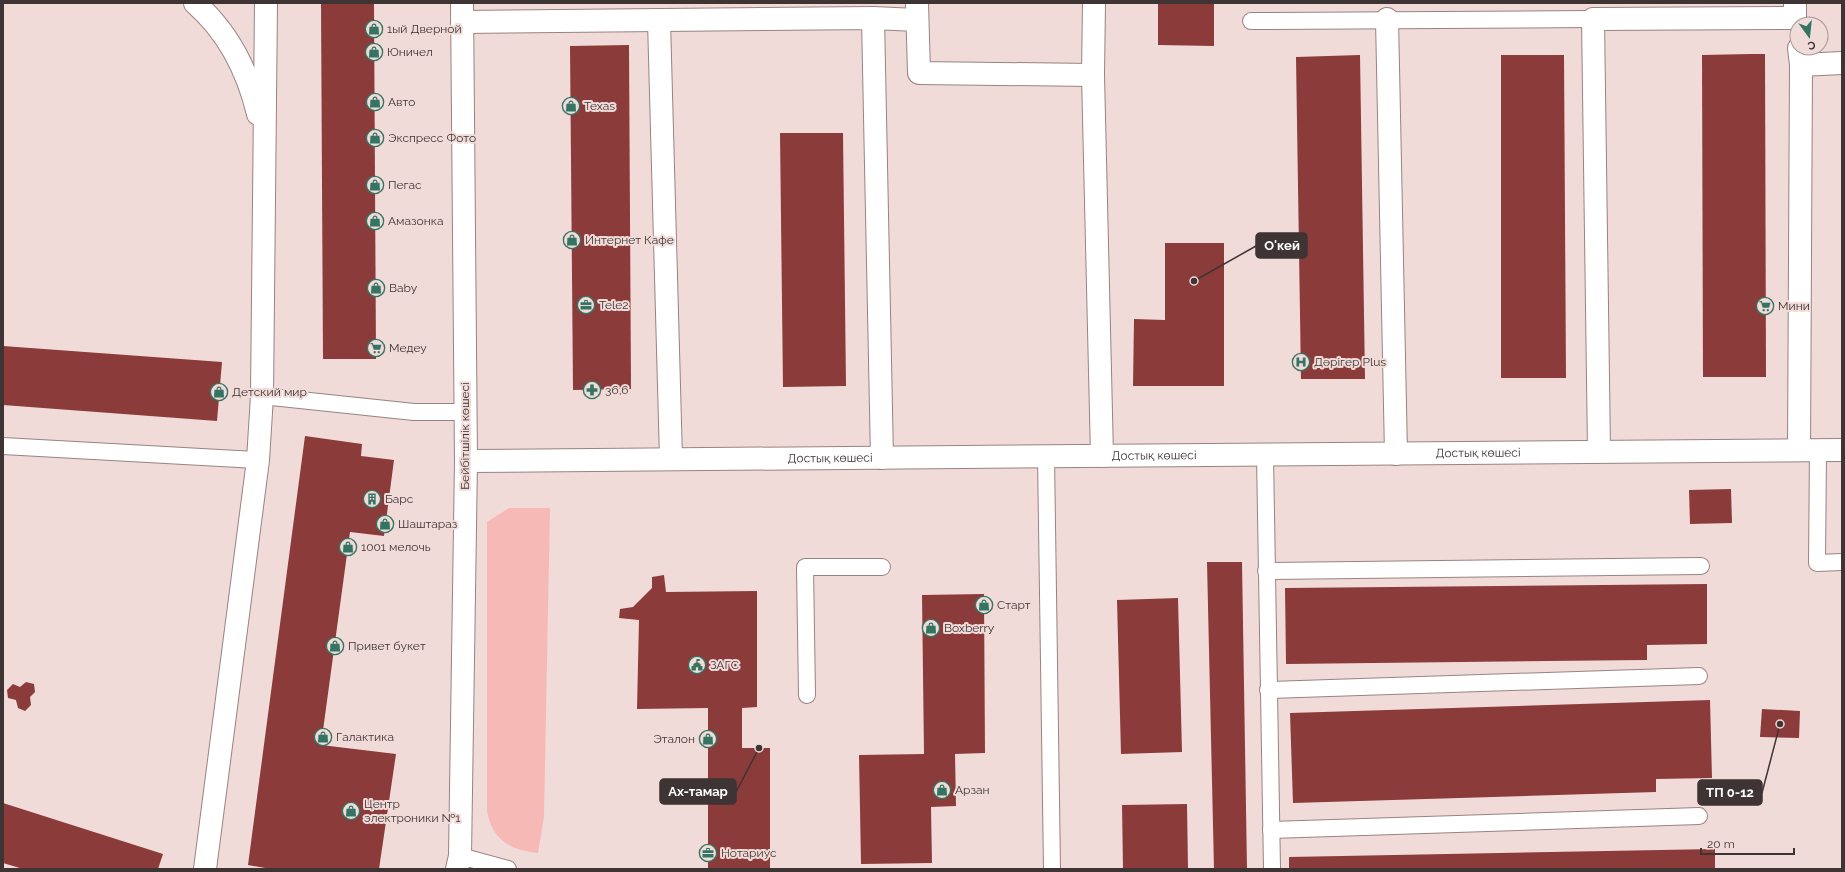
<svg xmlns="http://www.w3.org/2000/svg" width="1845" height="872" font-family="Raleway,sans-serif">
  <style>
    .green { fill: #f6b9b5 }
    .building { fill: #8b3b3a }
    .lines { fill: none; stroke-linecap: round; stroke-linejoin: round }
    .service-casing { stroke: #988381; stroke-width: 18 }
    .minor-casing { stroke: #988381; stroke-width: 24 }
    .tertiary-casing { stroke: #988381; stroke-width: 24 }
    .service { stroke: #fff; stroke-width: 16 }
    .minor { stroke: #fff; stroke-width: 22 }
    .tertiary { stroke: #fff; stroke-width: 22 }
    .labels { text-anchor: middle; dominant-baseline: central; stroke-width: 4; stroke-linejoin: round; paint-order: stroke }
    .poi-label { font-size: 12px; fill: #3d3433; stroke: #f1dbd9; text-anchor: start }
    .street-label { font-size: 12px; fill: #3d3433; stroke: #f1dbd9 }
    .leader { fill: none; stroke: #3d3433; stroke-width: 1.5 }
    .callout-dot { fill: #3d3433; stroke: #f1dbd9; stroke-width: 1.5 }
    .callout { fill: #3d3433; stroke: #3d3433; stroke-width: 1.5 }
    .callout-label { font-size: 13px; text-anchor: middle; font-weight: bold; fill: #fff }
  </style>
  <rect width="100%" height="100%" fill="#f1dbd9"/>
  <!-- green -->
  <path class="green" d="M509,508H550L544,817L538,853C510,850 492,840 487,811V522Z"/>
  <!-- building -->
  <g class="building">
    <polygon points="321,3 374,3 376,359 323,359"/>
    <polygon points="1158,3 1214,3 1214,46 1158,45"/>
    <polygon points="629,45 631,389 573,390 570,46"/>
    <polygon points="1751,54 1765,54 1766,377 1703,377 1702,55"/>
    <polygon points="1360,55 1365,379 1301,379 1296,57"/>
    <polygon points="1501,55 1564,55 1566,378 1501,378"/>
    <polygon points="780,133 843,133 846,386 783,387"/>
    <polygon points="1165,243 1224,243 1224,386 1133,386 1134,319 1165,320"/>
    <polygon points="3,346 222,362 217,421 3,405"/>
    <polygon points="305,436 362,444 361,456 394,460 384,536 350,532 321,745 396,754 379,869 271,869 248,865"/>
    <polygon points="1731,489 1732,523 1690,524 1689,490"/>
    <polygon points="1207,562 1242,562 1247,869 1214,869"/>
    <polygon points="664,575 666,592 757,591 757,707 742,708 742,748 770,748 770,869 708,869 708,708 637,709 639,620 619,618 620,609 633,607 652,588 652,577"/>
    <polygon points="1707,584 1707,644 1647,645 1647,660 1286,664 1285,588"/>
    <polygon points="984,594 985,753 955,754 956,806 931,807 932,863 861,864 859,755 924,754 922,595"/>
    <polygon points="1178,598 1182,752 1121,754 1117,600"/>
    <polygon points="26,682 34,684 35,692 30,697 31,705 25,711 18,708 16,700 8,698 7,690 13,684 20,687"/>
    <polygon points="1710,700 1712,778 1656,779 1656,792 1293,803 1290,713"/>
    <polygon points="1762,709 1800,711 1799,738 1760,737"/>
    <polygon points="3,803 163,854 158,869 23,869 3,863"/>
    <polygon points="1187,804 1188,869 1123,869 1122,805"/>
    <polygon points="1715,849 1715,869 1289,869 1289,857"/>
  </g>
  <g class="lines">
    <defs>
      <g id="service">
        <polyline points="1251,21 1593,19"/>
        <polyline points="262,396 414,412 465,412"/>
        <polyline points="3,446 258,460"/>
        <polyline points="1818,450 1817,563 1842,562"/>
        <polyline points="1265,455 1272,869"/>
        <polyline points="1046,456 1052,869"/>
        <polyline points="1266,571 1701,566"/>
        <polyline points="1268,690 1699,676"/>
        <polyline points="807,695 805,567 882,567"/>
        <polyline points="1271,830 1699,816"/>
        <polyline points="460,856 508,869"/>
      </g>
      <g id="minor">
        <path d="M195,3C228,32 248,72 258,114"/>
        <polyline points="917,3 919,73 1093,75"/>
        <polyline points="1094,3 1093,75 1102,456"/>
        <polyline points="873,18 882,458"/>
        <polyline points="1387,19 1396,454"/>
        <polyline points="659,21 671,459"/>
        <polyline points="462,22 873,18 917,20"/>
        <polyline points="1801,65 1842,63"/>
        <polyline points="1799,450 1801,65 1799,48"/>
        <polyline points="1599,451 1593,19 1795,18 1795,3"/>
        <polyline points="205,869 258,460 262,396 266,3"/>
      </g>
      <g id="tertiary">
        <path id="s1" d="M466,461L1842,450"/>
        <polyline points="457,869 460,856 466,461 462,3"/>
      </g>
    </defs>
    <!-- service casing -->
    <use href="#service" class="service-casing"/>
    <!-- minor casing -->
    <use href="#minor" class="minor-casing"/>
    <!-- tertiary casing -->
    <use href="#tertiary" class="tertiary-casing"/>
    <!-- service -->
    <use href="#service" class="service"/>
    <!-- minor -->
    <use href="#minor" class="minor"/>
    <!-- tertiary -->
    <use href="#tertiary" class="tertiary"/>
  </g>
  <!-- icons -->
  <defs>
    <symbol id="shop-ring" viewBox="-11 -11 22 22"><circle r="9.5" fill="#f1dbd9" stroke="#347463" stroke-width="1.5"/><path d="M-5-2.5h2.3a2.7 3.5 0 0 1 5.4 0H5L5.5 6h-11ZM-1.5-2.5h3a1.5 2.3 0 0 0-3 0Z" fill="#347463"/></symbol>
    <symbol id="office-ring" viewBox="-11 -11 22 22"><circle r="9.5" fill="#f1dbd9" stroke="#347463" stroke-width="1.5"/><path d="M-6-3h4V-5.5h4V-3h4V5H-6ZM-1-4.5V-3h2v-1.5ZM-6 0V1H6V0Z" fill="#347463"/></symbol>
    <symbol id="supermarket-ring" viewBox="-11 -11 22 22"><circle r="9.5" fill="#f1dbd9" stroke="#347463" stroke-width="1.5"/><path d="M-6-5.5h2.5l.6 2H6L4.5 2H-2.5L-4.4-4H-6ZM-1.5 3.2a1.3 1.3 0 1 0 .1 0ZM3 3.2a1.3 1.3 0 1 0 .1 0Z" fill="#347463"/></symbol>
    <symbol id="hospital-ring" viewBox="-11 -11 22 22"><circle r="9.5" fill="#f1dbd9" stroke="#347463" stroke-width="1.5"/><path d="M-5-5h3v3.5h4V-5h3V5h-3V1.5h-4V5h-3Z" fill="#347463"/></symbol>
    <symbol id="pharmacy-ring" viewBox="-11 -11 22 22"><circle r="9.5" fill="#f1dbd9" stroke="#347463" stroke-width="1.5"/><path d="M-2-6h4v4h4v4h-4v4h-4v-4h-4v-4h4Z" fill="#347463"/></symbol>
    <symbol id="building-ring" viewBox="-11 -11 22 22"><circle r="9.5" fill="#f1dbd9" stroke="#347463" stroke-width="1.5"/><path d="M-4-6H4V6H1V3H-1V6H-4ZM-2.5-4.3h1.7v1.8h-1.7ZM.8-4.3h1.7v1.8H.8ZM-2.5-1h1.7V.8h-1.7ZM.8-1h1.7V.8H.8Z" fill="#347463"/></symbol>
    <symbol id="civic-ring" viewBox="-11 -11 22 22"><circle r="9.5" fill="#f1dbd9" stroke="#347463" stroke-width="1.5"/><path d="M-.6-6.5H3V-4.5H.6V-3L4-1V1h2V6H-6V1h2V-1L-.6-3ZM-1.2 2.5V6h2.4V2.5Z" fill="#347463"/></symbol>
  </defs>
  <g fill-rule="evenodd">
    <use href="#shop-ring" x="364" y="19" width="20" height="20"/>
    <use href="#shop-ring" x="364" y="42" width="20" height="20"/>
    <use href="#shop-ring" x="365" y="92" width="20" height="20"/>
    <use href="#shop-ring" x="561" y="96" width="20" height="20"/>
    <use href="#shop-ring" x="365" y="128" width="20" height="20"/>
    <use href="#shop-ring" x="365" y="175" width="20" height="20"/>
    <use href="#shop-ring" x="365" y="211" width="20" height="20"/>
    <use href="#shop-ring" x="562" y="230" width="20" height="20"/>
    <use href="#shop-ring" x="366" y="278" width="20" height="20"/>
    <use href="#office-ring" x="576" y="295" width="20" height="20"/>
    <use href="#supermarket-ring" x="1755" y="296" width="20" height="20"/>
    <use href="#supermarket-ring" x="366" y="338" width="20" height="20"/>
    <use href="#hospital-ring" x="1291" y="352" width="20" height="20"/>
    <use href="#pharmacy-ring" x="582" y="380" width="20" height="20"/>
    <use href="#shop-ring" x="209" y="382" width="20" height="20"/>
    <use href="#building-ring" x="362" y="489" width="20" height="20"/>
    <use href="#shop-ring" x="375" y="514" width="20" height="20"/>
    <use href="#shop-ring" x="338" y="537" width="20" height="20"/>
    <use href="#shop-ring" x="974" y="595" width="20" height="20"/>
    <use href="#shop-ring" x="921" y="618" width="20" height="20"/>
    <use href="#shop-ring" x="325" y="636" width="20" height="20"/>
    <use href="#civic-ring" x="687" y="655" width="20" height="20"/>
    <use href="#shop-ring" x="313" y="727" width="20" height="20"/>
    <use href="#shop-ring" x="698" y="729" width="20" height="20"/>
    <use href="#shop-ring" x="932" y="780" width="20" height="20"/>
    <use href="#shop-ring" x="341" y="801" width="20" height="20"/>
    <use href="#office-ring" x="698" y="843" width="20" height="20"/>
  </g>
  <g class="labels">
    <!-- poi labels -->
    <g class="poi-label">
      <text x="387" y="29">1ый Дверной</text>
      <text x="387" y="52">Юничел</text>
      <text x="388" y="102">Авто</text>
      <text x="584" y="106">Texas</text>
      <text x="388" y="138">Экспресс Фото</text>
      <text x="388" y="185">Пегас</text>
      <text x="388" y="221">Амазонка</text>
      <text x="585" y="240">Интернет Кафе</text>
      <text x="389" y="288">Baby</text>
      <text x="599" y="305">Tele2</text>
      <text x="1778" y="306">Мини</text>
      <text x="389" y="348">Медеу</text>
      <text x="1314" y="362">Дәрігер Plus</text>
      <text x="605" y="390">36,6</text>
      <text x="232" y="392">Детский мир</text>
      <text x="385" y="499">Барс</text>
      <text x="398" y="524">Шаштараз</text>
      <text x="361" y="547">1001 мелочь</text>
      <text x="997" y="605">Старт</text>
      <text x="944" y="628">Boxberry</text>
      <text x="348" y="646">Привет букет</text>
      <text x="710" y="665">ЗАГС</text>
      <text x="336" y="737">Галактика</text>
      <text x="695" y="739" text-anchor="end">Эталон</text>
      <text x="955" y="790">Арзан</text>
      <text x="364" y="804">Центр<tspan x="364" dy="14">электроники №1</tspan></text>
      <text x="721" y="853">Нотариус</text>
    </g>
    <!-- street labels -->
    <g class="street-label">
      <text transform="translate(465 436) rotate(-90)">Бейбітшілік көшесі</text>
      <text stroke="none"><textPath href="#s1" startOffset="1012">Достық көшесі</textPath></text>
      <text stroke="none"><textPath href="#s1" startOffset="688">Достық көшесі</textPath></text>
      <text stroke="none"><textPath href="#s1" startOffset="364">Достық көшесі</textPath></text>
    </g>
  </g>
  <!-- callouts -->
  <path class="leader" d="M1194 281L1256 246M759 748L736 792M1780 724L1762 793"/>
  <g class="callout-dot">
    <circle cx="1194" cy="281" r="4"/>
    <circle cx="759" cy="748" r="4"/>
    <circle cx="1780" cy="724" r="4"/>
  </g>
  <g class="callout">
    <rect x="1256" y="233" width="51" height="25" rx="4"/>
    <rect x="660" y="779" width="76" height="25" rx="4"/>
    <rect x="1698" y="780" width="64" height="25" rx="4"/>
  </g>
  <g class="callout-label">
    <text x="1282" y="250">О'кей</text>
    <text x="698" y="796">Ах-тамар</text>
    <text x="1730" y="797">ТП 0-12</text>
  </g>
  <!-- border -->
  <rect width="1845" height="872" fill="none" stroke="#3d3433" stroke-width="8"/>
  <!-- north arrow -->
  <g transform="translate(1809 36) rotate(165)"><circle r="19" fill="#f1dbd9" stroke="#a99897"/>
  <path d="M0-3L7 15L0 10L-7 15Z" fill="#347463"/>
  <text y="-6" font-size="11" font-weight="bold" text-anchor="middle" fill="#3d3433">С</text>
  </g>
  <!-- scale -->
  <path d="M1701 848v6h93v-6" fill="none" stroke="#3d3433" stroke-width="2"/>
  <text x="1707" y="848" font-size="12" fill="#3d3433" stroke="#f1dbd9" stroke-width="3" paint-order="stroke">20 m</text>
</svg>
